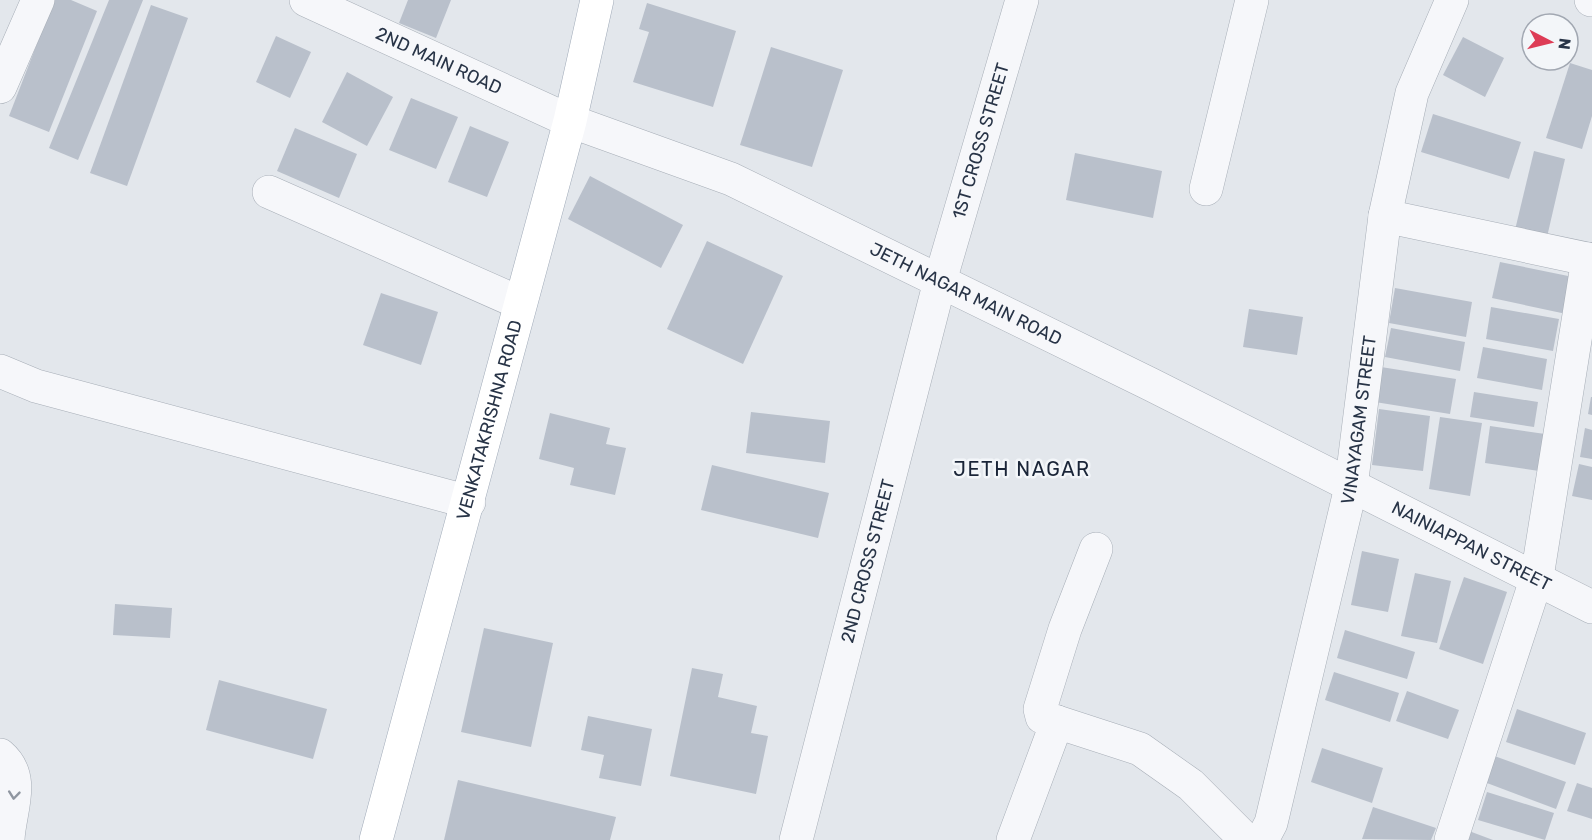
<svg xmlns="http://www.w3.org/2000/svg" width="1592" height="840" font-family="Rubik,sans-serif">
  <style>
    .building { fill: #b9c0cb }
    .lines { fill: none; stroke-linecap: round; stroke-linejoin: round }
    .minor-casing { stroke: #a7aeb7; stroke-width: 34 }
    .major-casing { stroke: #a1abb9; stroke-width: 34 }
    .minor { stroke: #f6f7fa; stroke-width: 33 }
    .major { stroke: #fff; stroke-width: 33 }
    .oneway { stroke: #8f96a0 }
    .labels { text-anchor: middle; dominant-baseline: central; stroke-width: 5; stroke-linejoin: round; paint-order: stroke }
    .street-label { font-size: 18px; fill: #283447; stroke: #f3f6f9 }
    .neighbourhood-label { font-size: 20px; letter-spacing: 1.5px; fill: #1a2538; stroke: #f3f6f9 }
  </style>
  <rect width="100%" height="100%" fill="#e3e7ec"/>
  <!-- building -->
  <g class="building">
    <polygon points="54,0 71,0 97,11 49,132 9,116"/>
    <polygon points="109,0 143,0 78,160 49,148"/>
    <polygon points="408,0 451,0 436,38 399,23"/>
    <polygon points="647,3 736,31 713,107 633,82 649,32 639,29"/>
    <polygon points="151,5 188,18 127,186 90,173"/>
    <polygon points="276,36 311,52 290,98 256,82"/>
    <polygon points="1463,37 1504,58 1485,97 1443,75"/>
    <polygon points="771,47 843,70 812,167 740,145"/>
    <polygon points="1570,63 1592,70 1592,116 1582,149 1546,138"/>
    <polygon points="347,72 393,97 367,146 322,122"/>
    <polygon points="411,98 458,117 436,169 389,150"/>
    <polygon points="1433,114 1521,142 1509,179 1421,152"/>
    <polygon points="470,126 509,142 487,197 448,182"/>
    <polygon points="295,128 357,154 339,198 277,171"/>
    <polygon points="1534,151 1565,159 1547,237 1515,230"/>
    <polygon points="1075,153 1162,171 1153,218 1066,200"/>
    <polygon points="590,176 683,225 661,268 568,219"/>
    <polygon points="707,241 783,276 743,364 667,329"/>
    <polygon points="1500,262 1578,278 1571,315 1492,298"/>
    <polygon points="1395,288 1472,302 1466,337 1389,323"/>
    <polygon points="381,293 438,312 421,365 363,345"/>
    <polygon points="1491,307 1559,319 1553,351 1486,339"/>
    <polygon points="1249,309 1303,317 1297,355 1243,347"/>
    <polygon points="1391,328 1465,342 1460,371 1385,357"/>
    <polygon points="1483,347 1547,359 1542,390 1477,378"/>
    <polygon points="1381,367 1456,379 1450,414 1375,402"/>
    <polygon points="1474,392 1538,402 1534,427 1470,417"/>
    <polygon points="1591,397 1592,397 1592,415 1588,414"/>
    <polygon points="1379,409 1430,416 1423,471 1372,465"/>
    <polygon points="751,412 830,421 825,463 746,453"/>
    <polygon points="550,413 610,428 606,444 626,448 615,495 570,485 574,468 539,459"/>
    <polygon points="1440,417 1482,423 1470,496 1429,489"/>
    <polygon points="1490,426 1545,434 1539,471 1485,463"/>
    <polygon points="1585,428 1592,430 1592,459 1580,457"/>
    <polygon points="1579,464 1592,467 1592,500 1572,496"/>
    <polygon points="712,465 829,493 818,538 701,510"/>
    <polygon points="1362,551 1399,559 1388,612 1351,605"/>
    <polygon points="1415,573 1451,581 1437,643 1401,636"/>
    <polygon points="1464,577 1507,592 1483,664 1439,649"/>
    <polygon points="115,604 172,608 170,638 113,635"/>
    <polygon points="484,628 553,643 531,747 461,732"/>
    <polygon points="1345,630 1415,652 1407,679 1337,658"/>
    <polygon points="692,668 723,674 718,697 757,706 751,733 768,736 756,794 670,776"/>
    <polygon points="1334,672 1399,693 1390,722 1325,700"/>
    <polygon points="219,680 327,709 313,759 206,730"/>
    <polygon points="1407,691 1459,710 1448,739 1396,721"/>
    <polygon points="1517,709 1586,733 1575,765 1506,742"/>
    <polygon points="588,716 652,729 641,786 599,778 604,755 581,750"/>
    <polygon points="1322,748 1383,768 1372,803 1311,782"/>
    <polygon points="1489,754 1566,782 1556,809 1479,780"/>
    <polygon points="458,780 616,817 610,840 444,840"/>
    <polygon points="1577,783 1592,788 1592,819 1567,811"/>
    <polygon points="1487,792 1554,813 1545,840 1478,820"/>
    <polygon points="1373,807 1436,828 1431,840 1362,839"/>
    <polygon points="1469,831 1493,840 1466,840"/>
  </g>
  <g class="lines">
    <defs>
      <g id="minor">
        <path id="s1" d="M306,0L570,121L731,179L1150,384L1592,607"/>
        <polyline points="1591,0 1592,0"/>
        <polyline points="0,87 38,0"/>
        <polyline points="1206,189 1252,0"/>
        <polyline points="269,192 520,303"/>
        <polyline points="1385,216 1592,260"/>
        <polyline points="0,371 36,386 469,502"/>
        <polyline points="1057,722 1140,749 1191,785 1246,840"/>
        <path d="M0,755C27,778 9,811 8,840"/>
        <path id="s2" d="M796,840L940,281L1022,0"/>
        <polyline points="1013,840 1057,722 1042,717 1040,709 1065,629 1096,549"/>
        <path id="s3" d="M1262,840L1271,823L1351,487L1385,216L1412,93L1452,0"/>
        <polyline points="1451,840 1537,577 1588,259"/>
      </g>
      <g id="major">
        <path id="s4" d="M376,840L570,121L597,0"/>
      </g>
    </defs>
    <!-- minor casing -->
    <use href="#minor" class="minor-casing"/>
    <!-- major casing -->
    <use href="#major" class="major-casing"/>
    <!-- minor -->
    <use href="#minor" class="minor"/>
    <!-- major -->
    <use href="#major" class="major"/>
  </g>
  <!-- one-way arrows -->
  <defs><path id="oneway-chevron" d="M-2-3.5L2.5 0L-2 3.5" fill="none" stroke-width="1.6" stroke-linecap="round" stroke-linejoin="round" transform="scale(1.5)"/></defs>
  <use class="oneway" href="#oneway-chevron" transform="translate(14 795) rotate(96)"/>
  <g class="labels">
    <!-- street labels -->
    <g class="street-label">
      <text stroke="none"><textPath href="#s1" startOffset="146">2ND MAIN ROAD</textPath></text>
      <text stroke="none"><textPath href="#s2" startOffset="723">1ST CROSS STREET</textPath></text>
      <text stroke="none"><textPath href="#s1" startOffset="723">JETH NAGAR MAIN ROAD</textPath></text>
      <text stroke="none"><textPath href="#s3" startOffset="432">VINAYAGAM STREET</textPath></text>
      <text stroke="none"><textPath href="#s4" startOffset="435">VENKATAKRISHNA ROAD</textPath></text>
      <text stroke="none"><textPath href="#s1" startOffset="1288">NAINIAPPAN STREET</textPath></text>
      <text stroke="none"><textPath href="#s2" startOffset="288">2ND CROSS STREET</textPath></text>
    </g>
    <!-- neighbourhood labels -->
    <g class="neighbourhood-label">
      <text x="1022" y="469">JETH NAGAR</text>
    </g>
  </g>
  <!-- north arrow -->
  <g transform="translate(1550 42) rotate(97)"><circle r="28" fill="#f3f6f9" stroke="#a2a8b2" stroke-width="1.5"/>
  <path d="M0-4.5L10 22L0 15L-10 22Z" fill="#dd3c56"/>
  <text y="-9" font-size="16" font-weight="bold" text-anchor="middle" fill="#283447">N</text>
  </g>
</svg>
